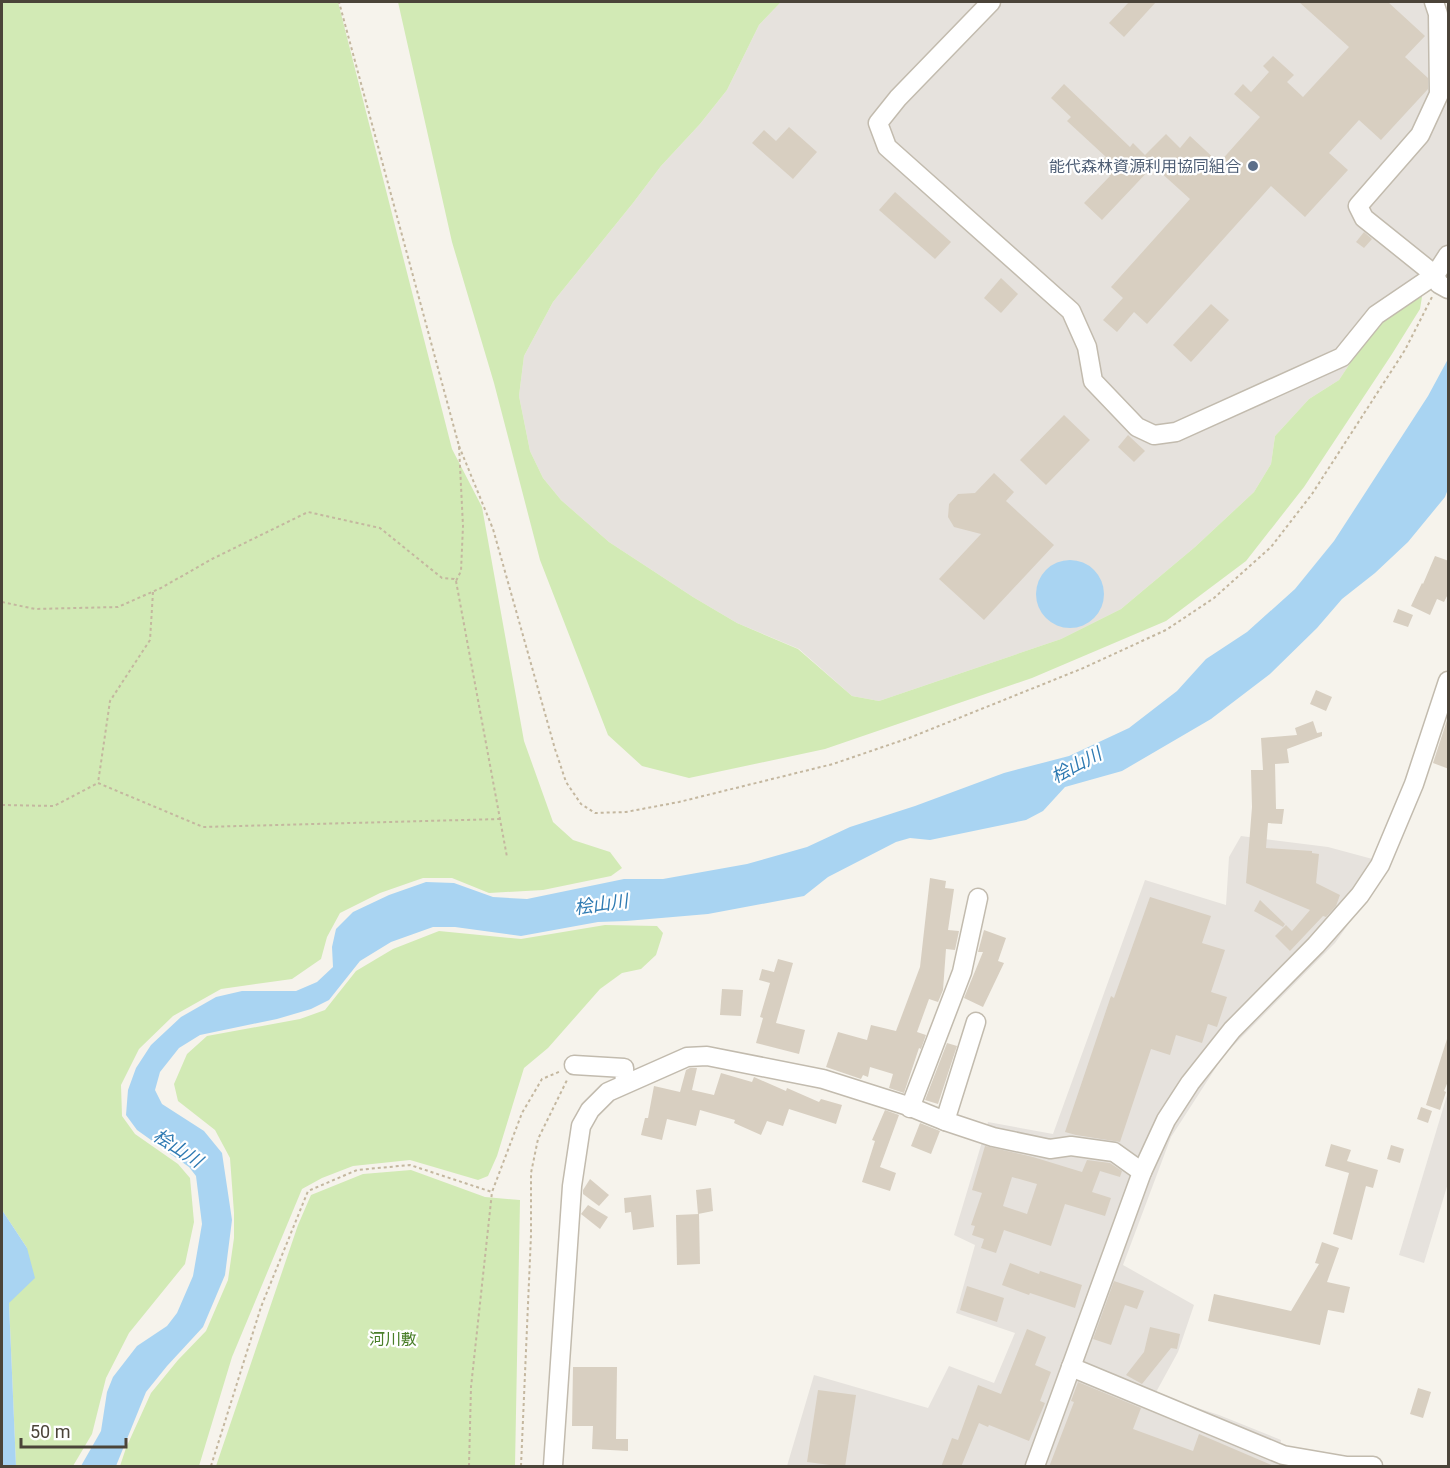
<svg xmlns="http://www.w3.org/2000/svg" width="1450" height="1468" font-family="Roboto,'Noto Sans JP',sans-serif">
  <style>
    .industrial { fill: #e6e2dd }
    .green { fill: #d2eab5 }
    .water { fill: #a9d4f2 }
    .building { fill: #d8cfc1; fill-rule: evenodd }
    .lines { fill: none; stroke-linecap: round; stroke-linejoin: round }
    .minor-casing { stroke: #c2bbae; stroke-width: 21 }
    .path { stroke: #c4b79f; stroke-width: 2; stroke-dasharray: 3 3; stroke-linecap: butt }
    .minor { stroke: #fff; stroke-width: 18 }
    .service-dot { fill: #5c6f8a; stroke: #fff; stroke-width: 2 }
    .labels { text-anchor: middle; dominant-baseline: central; stroke-width: 4.5; stroke-linejoin: round; paint-order: stroke }
    .service-label { font-size: 16px; fill: #4e5e75; stroke: #fff; text-anchor: end }
    .park-label { font-size: 16px; fill: #4a7f2a; stroke: #fff }
    .water-label { font-size: 18px; font-style: italic; fill: #2e7ab2; stroke: #fff }
  </style>
  <rect width="100%" height="100%" fill="#f6f3ec"/>
  <!-- industrial -->
  <g class="industrial">
    <polygon points="781,2 1444,2 1448,20 1448,246 1415,279 1374,327 1339,380 1309,399 1275,436 1271,464 1254,492 1195,547 1121,609 1061,639 879,701 852,696 799,649 737,623 693,597 609,542 561,500 543,478 530,451 519,396 524,356 553,302 633,203 661,166 700,124 727,90 759,25"/>
    <polygon points="1241,836 1328,847 1391,864 1335,943 1224,1055 1171,1137 1123,1265 1194,1305 1178,1352 1155,1394 1219,1415 1281,1440 1278,1466 787,1466 814,1375 928,1408 949,1366 994,1383 1015,1333 956,1313 975,1245 954,1235 988,1122 1053,1134 1145,880 1226,905 1229,857"/>
    <polygon points="1448,1092 1448,1183 1424,1263 1399,1255"/>
  </g>
  <!-- green -->
  <g class="green">
    <polygon points="2,2 338,2 452,449 482,507 524,741 553,822 573,840 610,852 622,868 611,876 543,890 489,893 452,878 423,878 380,893 340,913 327,937 321,959 292,979 221,989 173,1016 139,1049 121,1085 122,1116 135,1134 178,1164 190,1178 194,1222 185,1264 129,1333 106,1378 92,1434 73,1466 16,1466 9,1303 27,1248 2,1210"/>
    <polygon points="398,2 781,2 759,25 727,90 700,124 661,166 633,203 553,302 524,356 519,396 530,451 543,478 561,500 609,542 693,597 737,623 798,649 852,696 879,701 1061,639 1121,609 1195,547 1254,492 1271,464 1275,436 1309,399 1339,380 1374,327 1416,291 1422,297 1420,309 1392,354 1304,487 1246,561 1166,621 1032,678 825,749 689,778 642,766 608,735 540,560 494,383 452,242"/>
    <polygon points="605,925 657,926 663,933 656,955 641,969 622,973 600,989 548,1048 524,1068 497,1156 488,1176 478,1180 410,1160 353,1166 322,1178 302,1189 232,1357 199,1466 120,1466 126,1448 151,1393 178,1360 206,1331 228,1280 234,1238 234,1213 230,1158 215,1130 178,1101 174,1084 187,1054 207,1036 300,1019 325,1010 356,971 393,949 439,931 521,939"/>
    <polygon points="411,1170 485,1197 520,1200 515,1466 216,1466 298,1225 311,1195 363,1174"/>
  </g>
  <!-- water -->
  <g class="water">
    <polygon points="1448,359 1448,489 1445,497 1408,542 1375,573 1342,599 1317,628 1270,674 1211,719 1122,771 1065,787 1043,811 1026,820 930,840 910,838 896,842 828,877 804,896 708,914 626,921 598,922 521,936 455,927 433,927 391,942 360,961 329,1000 311,1009 277,1019 200,1035 179,1048 160,1072 155,1090 162,1104 204,1131 222,1153 232,1220 225,1275 203,1327 167,1366 146,1392 116,1466 81,1466 101,1431 107,1392 113,1377 137,1346 167,1326 177,1313 193,1276 202,1224 196,1176 189,1167 137,1130 126,1115 128,1090 136,1068 151,1045 181,1017 216,997 242,991 296,991 317,982 333,967 332,947 336,929 353,912 389,895 426,882 454,883 493,897 527,899 624,879 663,879 747,864 807,847 850,827 915,806 1004,773 1069,756 1129,728 1177,691 1206,659 1247,632 1295,589 1334,541 1428,396"/>
    <circle cx="1070" cy="594" r="34"/>
    <polygon points="2,1210 27,1248 35,1278 9,1303 16,1466 2,1466"/>
  </g>
  <!-- building -->
  <g class="building">
    <polygon points="1129,2 1156,2 1124,37 1109,23"/>
    <polygon points="1299,2 1388,2 1425,36 1405,57 1428,78 1428,89 1381,140 1359,120 1329,153 1348,170 1305,217 1271,186 1147,324 1134,312 1117,332 1103,320 1123,298 1111,287 1190,199 1158,170 1156,171 1152,167 1102,220 1084,203 1110,176 1098,165 1106,157 1067,121 1071,117 1051,98 1064,84 1130,147 1133,143 1145,155 1166,134 1180,148 1190,136 1219,163 1260,117 1234,94 1243,84 1251,92 1269,72 1263,66 1273,56 1294,75 1287,82 1303,97 1349,47"/>
    <polygon points="789,127 817,152 793,179 752,143 764,130 776,141"/>
    <polygon points="895,192 951,242 935,259 879,210"/>
    <polygon points="1364,232 1372,239 1364,248 1356,242"/>
    <polygon points="1001,278 1018,294 1001,313 984,298"/>
    <polygon points="1211,304 1229,320 1191,362 1173,345"/>
    <polygon points="1064,415 1090,440 1046,485 1020,460"/>
    <polygon points="1128,435 1145,451 1134,462 1118,447"/>
    <polygon points="994,473 1014,492 1006,501 1054,545 984,620 939,579 981,534 954,527 948,517 949,504 958,494 975,493"/>
    <polygon points="1435,556 1449,561 1449,592 1444,602 1437,599 1430,615 1411,606 1422,583 1423,584"/>
    <polygon points="1398,609 1413,615 1408,627 1393,622"/>
    <polygon points="1316,690 1332,697 1326,711 1310,704"/>
    <polygon points="1448,717 1449,717 1449,769 1433,763"/>
    <polygon points="1313,721 1317,733 1322,732 1322,736 1287,749 1289,763 1275,764 1276,809 1284,809 1282,824 1268,823 1266,848 1312,851 1312,853 1319,854 1316,883 1340,895 1336,906 1326,917 1323,916 1290,951 1275,936 1286,925 1292,931 1310,910 1246,883 1252,807 1251,770 1263,770 1261,738 1297,735 1295,728"/>
    <polygon points="930,878 946,881 945,888 954,889 948,930 959,931 955,950 946,949 943,990 938,1002 929,999 917,1032 926,1035 921,1049 919,1048 904,1093 889,1088 893,1074 870,1067 868,1077 863,1075 861,1079 826,1067 838,1032 867,1040 871,1025 896,1031 920,967"/>
    <polygon points="1150,897 1211,916 1202,943 1225,950 1211,992 1227,997 1217,1027 1208,1024 1202,1043 1176,1035 1170,1055 1151,1049 1120,1142 1076,1135 1065,1132 1111,996 1114,998"/>
    <polygon points="1260,900 1285,924 1283,927 1254,911"/>
    <polygon points="984,930 1006,938 998,961 1004,963 983,1007 964,998 983,952 978,952"/>
    <polygon points="778,959 793,963 776,1023 805,1030 799,1054 756,1043 763,1018 760,1017 770,983 759,980 762,969 774,972"/>
    <polygon points="722,989 743,990 741,1016 720,1015"/>
    <polygon points="1447,1039 1449,1079 1444,1091 1446,1092 1440,1110 1426,1105"/>
    <polygon points="947,1043 957,1046 938,1104 925,1100"/>
    <polygon points="690,1068 697,1068 692,1090 714,1095 721,1073 752,1082 754,1077 786,1091 787,1088 819,1102 821,1099 842,1105 836,1124 789,1109 783,1126 767,1121 761,1135 734,1123 735,1120 700,1110 696,1126 667,1119 662,1140 641,1135 645,1118 648,1118 654,1086 680,1092 686,1070"/>
    <polygon points="1421,1107 1432,1111 1428,1123 1417,1119"/>
    <polygon points="885,1110 899,1115 880,1167 896,1173 890,1191 862,1182 875,1141 872,1140"/>
    <polygon points="920,1123 940,1131 931,1154 911,1146"/>
    <polygon points="1331,1144 1351,1150 1347,1161 1378,1170 1373,1188 1366,1186 1352,1240 1333,1234 1349,1173 1325,1166"/>
    <polygon points="1391,1145 1404,1149 1400,1163 1387,1159"/>
    <path d="M985,1146L1033,1157L1082,1172L1087,1160L1110,1163L1122,1171L1120,1177L1100,1171L1092,1192L1111,1198L1105,1216L1065,1204L1051,1246L1004,1230L996,1253L981,1248L984,1239L972,1235L975,1226L971,1225L982,1193L972,1190ZM1012,1177L1037,1184L1027,1214L1003,1206Z"/>
    <polygon points="590,1179 609,1195 599,1206 583,1194 583,1190"/>
    <polygon points="711,1188 713,1211 698,1214 696,1190"/>
    <polygon points="651,1195 654,1227 633,1230 631,1212 625,1213 624,1198"/>
    <polygon points="588,1205 608,1217 600,1229 581,1214"/>
    <polygon points="699,1214 700,1264 677,1265 676,1215"/>
    <polygon points="1322,1242 1339,1248 1327,1282 1350,1287 1344,1313 1328,1310 1320,1345 1208,1321 1214,1294 1291,1311 1319,1264 1315,1263"/>
    <polygon points="1010,1263 1039,1274 1040,1271 1082,1285 1075,1308 1030,1293 1029,1295 1002,1285"/>
    <polygon points="1114,1281 1144,1291 1137,1309 1125,1305 1111,1345 1093,1339"/>
    <polygon points="967,1286 1004,1298 997,1322 960,1310"/>
    <polygon points="1150,1327 1180,1334 1177,1349 1171,1348 1142,1384 1126,1375 1144,1352"/>
    <polygon points="1027,1329 1046,1337 1035,1365 1051,1372 1040,1401 1045,1403 1029,1441 989,1425 988,1427 979,1423 961,1467 941,1467 952,1438 958,1440 978,1385 1001,1394"/>
    <polygon points="573,1367 617,1367 616,1439 628,1439 628,1451 592,1449 593,1426 572,1426"/>
    <polygon points="1078,1382 1141,1408 1133,1429 1193,1451 1199,1434 1276,1467 1049,1467 1074,1402 1071,1401"/>
    <polygon points="1418,1388 1431,1392 1423,1418 1410,1414"/>
    <polygon points="818,1390 856,1395 845,1467 807,1462"/>
  </g>
  <g class="lines">
    <defs>
      <g id="minor">
        <polyline points="991,2 898,98 878,123 887,147 1071,311 1087,347 1093,381 1137,427 1154,435 1176,432 1342,357 1376,315 1435,275 1364,218 1358,206 1420,135 1439,94 1438,14 1434,2"/>
        <polyline points="1448,255 1435,275 1439,284 1448,289"/>
        <polyline points="574,1065 624,1068 625,1083"/>
        <polyline points="910,1108 962,972 978,898"/>
        <polyline points="945,1121 976,1022"/>
        <polyline points="1071,1367 1283,1455 1347,1466 1373,1466"/>
        <polyline points="553,1466 572,1186 581,1126 590,1110 608,1092 687,1057 707,1056 823,1079 908,1106 945,1121 993,1137 1050,1149 1071,1146 1114,1152 1142,1172"/>
        <polyline points="1035,1466 1142,1172 1166,1120 1190,1083 1232,1030 1316,945 1360,895 1380,865 1414,784 1448,681"/>
      </g>
    </defs>
    <!-- minor casing -->
    <use href="#minor" class="minor-casing"/>
    <!-- path -->
    <g class="path">
      <polyline points="459,446 493,529 555,749 566,782 581,804 595,813 626,812 679,802 833,764 909,738 1081,669 1166,630 1214,598 1271,547 1312,494 1405,350 1432,297"/>
      <polyline points="456,581 507,857"/>
      <polyline points="153,592 150,640 110,701 98,783 203,827 500,819"/>
      <polyline points="2,602 35,609 118,607 161,588 212,559 308,512 380,528 442,578 454,579 456,581 461,571 463,526 459,446 339,2"/>
      <polyline points="2,805 54,806 98,783"/>
      <polyline points="211,1466 261,1307 308,1191 357,1170 410,1165 492,1192 522,1113 542,1079 561,1071"/>
      <polyline points="469,1466 471,1387 492,1192"/>
      <polyline points="521,1466 531,1235 531,1173 538,1139 568,1078"/>
    </g>
    <!-- minor -->
    <use href="#minor" class="minor"/>
  </g>
  <!-- markers -->
  <circle class="service-dot" cx="1253" cy="166" r="6"/>
  <g class="labels">
    <!-- service labels -->
    <g class="service-label">
      <text x="1241" y="166">能代森林資源利用協同組合</text>
    </g>
    <!-- park labels -->
    <g class="park-label">
      <text x="393" y="1339">河川敷</text>
    </g>
    <!-- water labels -->
    <g class="water-label">
      <text transform="translate(1076 765) rotate(-28)">桧山川</text>
      <text transform="translate(601 904) rotate(-8)">桧山川</text>
      <text transform="translate(178 1148) rotate(33)">桧山川</text>
    </g>
  </g>
  <!-- border -->
  <rect width="1450" height="1468" fill="none" stroke="#4b4439" stroke-width="6"/>
  <!-- scale -->
  <path d="M21 1438v9h105v-9" fill="none" stroke="#4b4439" stroke-width="3"/>
  <text x="30" y="1438" font-size="18" fill="#4b4439" stroke="#ffffff" stroke-width="4.5" paint-order="stroke">50 m</text>
</svg>
